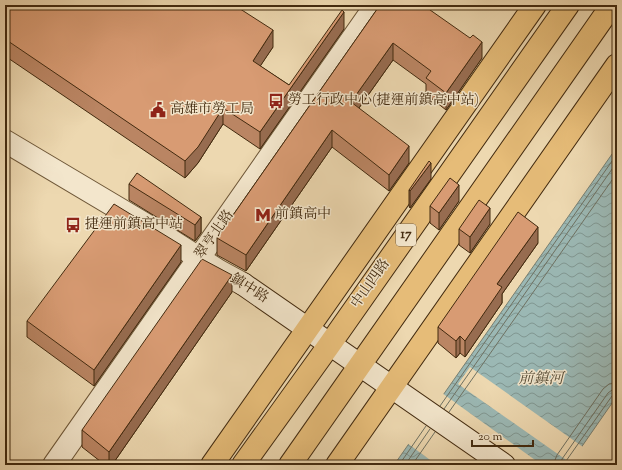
<svg xmlns="http://www.w3.org/2000/svg" width="622" height="470" font-family="'Sorts Mill Goudy','Noto Serif TC',serif">
  <style>
    .water { fill: url(#water-waves); stroke: #777f72 }
    .pier { fill: #edd8b0 }
    .lines { fill: none; stroke-linecap: round; stroke-linejoin: round }
    .shore { stroke: #6e7162; stroke-width: 1 }
    .street-casing { stroke: #6d5637; stroke-width: 24 }
    .secondary-casing { stroke: #422a0f; stroke-width: 24 }
    .primary-casing { stroke: #422a0f; stroke-width: 24 }
    .street { stroke: #f3e6cc; stroke-width: 22 }
    .secondary { stroke: #f3e6cc; stroke-width: 22 }
    .primary { stroke: #e6bc78; stroke-width: 22 }
    .wall { fill: #ba8563; stroke: #422a0f }
    .shaded-wall { fill: #976c50; stroke: #422a0f }
    .building { fill: #d89b73; stroke: #422a0f }
    .labels { text-anchor: middle; dominant-baseline: central; stroke-width: 3; stroke-linejoin: round; paint-order: stroke }
    .shield { fill: #f3e6cc; stroke: #776248; stroke-width: 1 }
    .shield-label { font-size: 13px; font-weight: bold; fill: #422a0f }
    .poi-label { font-size: 14px; fill: #422a0f; stroke: #f3e6cc; text-anchor: start }
    .street-label { font-size: 14px; fill: #422a0f; stroke: #f3e6cc }
    .water-label { font-size: 15px; font-style: italic; fill: #584e38; stroke: #f3e6cc }
  </style>
  <defs>
    <pattern id="water-waves" width="16" height="10" patternUnits="userSpaceOnUse"><rect width="16" height="10" fill="#9bb8b4"/><path d="M0 5q4-4 8 0t8 0" fill="none" stroke="#809691"/></pattern>
  </defs>
  <rect width="100%" height="100%" fill="#edd8b0"/>
  <filter id="stains"><feTurbulence type="fractalNoise" baseFrequency=".005" numOctaves="4"/><feColorMatrix values="0 0 0 0 .2 0 0 0 0 .09 0 0 0 0 .02 0 0 0 .5 -.17"/></filter>
  <radialGradient id="worn" r=".72"><stop offset=".6" stop-color="#630" stop-opacity="0"/><stop offset="1" stop-color="#630" stop-opacity=".3"/></radialGradient>
  <!-- water -->
  <polygon class="water" points="617,147 617,396 569,465 394,465"/>
  <!-- pier -->
  <g class="pier">
    <polygon points="470,367 583,447 572,464 458,384"/>
    <polygon points="442,393 542,465 437,465 407,443"/>
  </g>
  <g class="lines">
    <!-- shore -->
    <g class="shore">
      <polyline points="440,406 617,154"/>
      <polyline points="444,409 617,162"/>
      <polyline points="449,412 617,173"/>
      <polyline points="399,465 426,426"/>
      <polyline points="405,465 430,429"/>
      <polyline points="412,465 435,432"/>
      <polyline points="555,465 555,460 557,455 603,389 609,384 617,383"/>
      <polyline points="561,465 562,459 608,393 612,390 617,389"/>
      <polyline points="566,465 566,461 612,396 614,395 617,394"/>
    </g>
    <defs>
      <g id="street">
        <polyline points="5,141 158,232 219,271 243,284"/>
        <polyline points="54,465 376,5"/>
      </g>
      <polyline id="secondary" points="243,284 504,465"/>
      <g id="primary">
        <polyline points="212,465 535,5"/>
        <polyline points="243,465 330,344 568,5"/>
        <polyline points="290,465 612,5"/>
        <polyline points="337,465 617,65"/>
      </g>
    </defs>
    <!-- street casing -->
    <use href="#street" class="street-casing"/>
    <!-- secondary casing -->
    <use href="#secondary" class="secondary-casing"/>
    <!-- primary casing -->
    <use href="#primary" class="primary-casing"/>
    <!-- street -->
    <use href="#street" class="street"/>
    <!-- secondary -->
    <use href="#secondary" class="secondary"/>
    <!-- primary -->
    <use href="#primary" class="primary"/>
  </g>
  <!-- wall -->
  <g class="wall">
    <polygon points="5,5 273,47 260,66 289,85 344,29 260,149 223,124 198,163 185,178 5,56"/>
    <polygon points="380,5 428,9 482,58 446,110 426,94 426,84 393,60 359,108 409,163 389,191 332,147 246,271 217,255 217,238"/>
    <polygon points="431,179 410,208 409,206 409,190"/>
    <polygon points="129,184 201,217 201,233 195,241 129,200"/>
    <polygon points="459,201 439,230 430,223 430,206"/>
    <polygon points="490,224 470,253 459,245 459,229"/>
    <polygon points="538,243 502,294 502,303 465,357 460,353 456,358 438,343 438,327"/>
    <polygon points="181,262 94,386 27,337 27,321"/>
    <polygon points="232,292 112,465 105,465 82,447 82,430"/>
  </g>
  <!-- shaded-wall -->
  <g class="shaded-wall">
    <polygon points="421,5 431,5 421,20"/>
    <polygon points="344,12 344,29 260,149 260,132"/>
    <polygon points="273,30 273,47 253,77 253,61"/>
    <polygon points="482,42 482,58 446,110 446,93"/>
    <polygon points="393,43 393,60 351,119 351,102"/>
    <polygon points="223,108 223,124 198,163 185,178 185,161"/>
    <polygon points="332,130 332,147 246,271 246,255"/>
    <polygon points="409,146 409,163 389,191 389,175"/>
    <polygon points="431,163 431,179 410,208 410,191"/>
    <polygon points="459,185 459,201 439,230 439,213"/>
    <polygon points="490,208 490,224 470,253 470,237"/>
    <polygon points="201,217 201,233 195,241 195,225"/>
    <polygon points="538,227 538,243 502,294 502,303 465,357 465,341 497,284"/>
    <polygon points="181,245 181,262 94,386 94,370"/>
    <polygon points="232,275 232,292 112,465 109,465 109,452"/>
    <polygon points="460,336 460,353 456,358 456,341"/>
  </g>
  <!-- building -->
  <g class="building">
    <polygon points="5,5 234,5 273,30 253,61 289,85 342,10 344,12 260,132 223,108 198,147 185,161 5,39"/>
    <polygon points="380,5 423,5 470,38 473,35 482,42 446,93 426,78 431,71 393,43 351,102 409,146 389,175 332,130 246,255 217,238"/>
    <polygon points="429,161 431,163 410,191 409,190"/>
    <polygon points="137,173 201,217 195,225 129,184"/>
    <polygon points="450,178 459,185 439,213 430,206"/>
    <polygon points="479,200 490,208 470,237 459,229"/>
    <polygon points="114,204 181,245 94,370 27,321"/>
    <polygon points="518,212 538,227 497,284 502,287 465,341 460,336 456,341 438,327"/>
    <polygon points="202,259 232,275 109,452 82,430"/>
  </g>
  <!-- icons -->
  <defs>
    <symbol id="bus-bare" viewBox="-9 -9 18 18"><path d="M-5-6H5V4H4V6H2V4H-2V6H-4V4H-5ZM-3.5-4V0h7V-4ZM-3.5 1.2v1.5H-2V1.2ZM2 1.2v1.5H3.5V1.2Z" fill="#8f2418" stroke="#f3e6cc" stroke-width="2.5" paint-order="stroke"/></symbol>
    <symbol id="civic-bare" viewBox="-9 -9 18 18"><path d="M-.6-6.5H3V-4.5H.6V-3L4-1V1h2V6H-6V1h2V-1L-.6-3ZM-1.2 2.5V6h2.4V2.5Z" fill="#8f2418" stroke="#f3e6cc" stroke-width="2.5" paint-order="stroke"/></symbol>
    <symbol id="metro-bare" viewBox="-9 -9 18 18"><path d="M-5.5 5V-5H-3L0 0L3-5H5.5V5H3V-.5L0 4L-3-.5V5Z" fill="#8f2418" stroke="#f3e6cc" stroke-width="2.5" paint-order="stroke"/></symbol>
  </defs>
  <g fill-rule="evenodd">
    <use href="#bus-bare" x="265" y="90" width="22" height="22"/>
    <use href="#civic-bare" x="147" y="99" width="22" height="22"/>
    <use href="#metro-bare" x="252" y="204" width="22" height="22"/>
    <use href="#bus-bare" x="62" y="214" width="22" height="22"/>
  </g>
  <g class="labels">
    <!-- shield labels -->
    <rect class="shield" x="396" y="224" width="20" height="22" rx="3"/>
    <g class="shield-label">
      <text x="406" y="235">17</text>
    </g>
    <!-- poi labels -->
    <g class="poi-label">
      <text x="288" y="101">勞工行政中心(捷運前鎮高中站)</text>
      <text x="170" y="110">高雄市勞工局</text>
      <text x="275" y="215">前鎮高中</text>
      <text x="85" y="225">捷運前鎮高中站</text>
    </g>
    <!-- street labels -->
    <g class="street-label">
      <text transform="translate(215 235) rotate(-55)">翠亨北路</text>
      <text transform="translate(371 284) rotate(-55)">中山四路</text>
      <text transform="translate(249 289) rotate(32)">鎮中路</text>
    </g>
    <!-- water labels -->
    <g class="water-label">
      <text x="541" y="379">前鎮河</text>
    </g>
  </g>
  <!-- margin -->
  <rect width="622" height="470" fill="none" stroke="#edd8b0" stroke-width="20"/>
  <rect x="6" y="6" width="610" height="458" fill="none" stroke="#422a0f" stroke-width="2"/>
  <rect x="10" y="10" width="602" height="450" fill="none" stroke="#422a0f"/>
  <!-- scale -->
  <path d="M472 440v6h61v-6" fill="none" stroke="#422a0f" stroke-width="2"/>
  <text x="478" y="440" font-size="12" fill="#422a0f" stroke="#f3e6cc" stroke-width="3" paint-order="stroke">20 m</text>
  <rect width="100%" height="100%" filter="url(#stains)"/>
  <rect width="100%" height="100%" fill="url(#worn)"/>
</svg>
